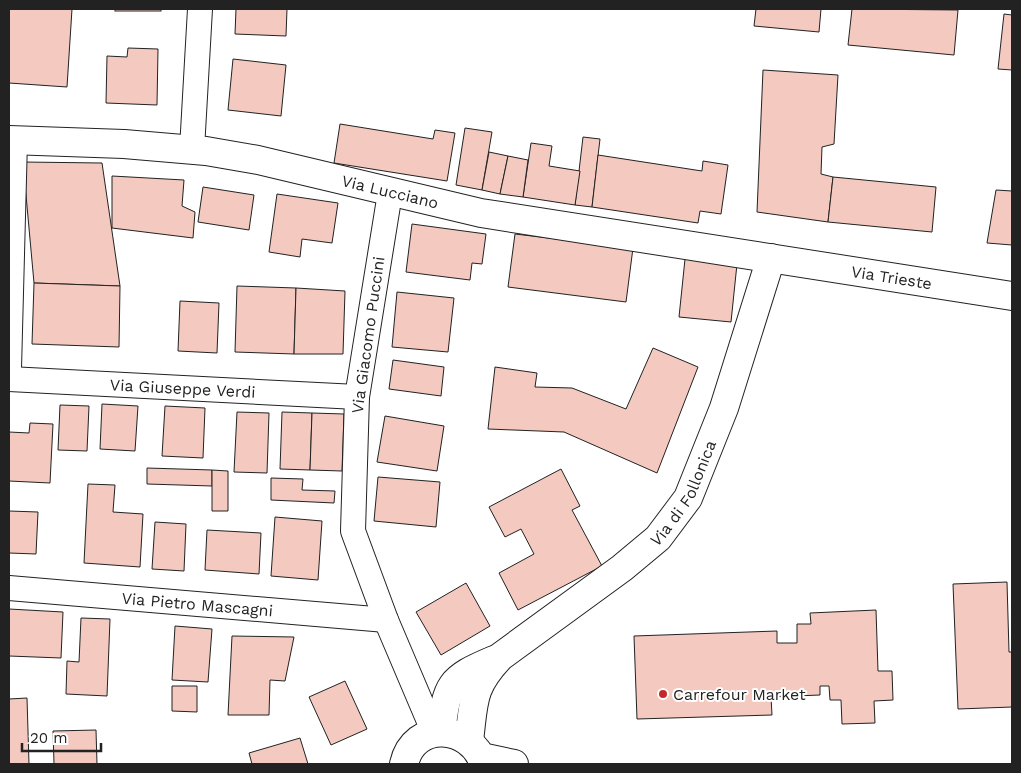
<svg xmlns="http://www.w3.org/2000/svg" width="1021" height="773" font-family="'Work Sans',sans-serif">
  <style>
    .building { fill: #f3c9c0; stroke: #222 }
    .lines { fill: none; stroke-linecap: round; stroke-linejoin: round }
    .street-casing { stroke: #222; stroke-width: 26 }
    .secondary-casing { stroke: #222; stroke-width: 30 }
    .street { stroke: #fff; stroke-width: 24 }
    .secondary { stroke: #fff; stroke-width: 28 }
    .poi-dot { fill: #c62828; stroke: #fff; stroke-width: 2 }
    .labels { text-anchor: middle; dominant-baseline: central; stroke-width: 4; stroke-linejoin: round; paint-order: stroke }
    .street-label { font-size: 16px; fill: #222; stroke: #fff }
    .poi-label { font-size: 16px; fill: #222; stroke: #fff; text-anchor: start }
  </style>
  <rect width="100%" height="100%" fill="#fff"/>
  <!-- building -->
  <g class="building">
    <polygon points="9,9 72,9 67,87 9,83"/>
    <rect x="115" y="9" width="46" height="2"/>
    <polygon points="236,9 287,9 286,36 235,34"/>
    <polygon points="756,9 821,9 819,32 754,26"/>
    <polygon points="852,9 958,10 954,55 848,45"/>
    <polygon points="1004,14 1012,15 1012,70 998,69"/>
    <polygon points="128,48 158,49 157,105 106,103 107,56 127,57"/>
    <polygon points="233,59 286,65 281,116 228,110"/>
    <polygon points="763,70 838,75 834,144 822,147 821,174 833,177 828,222 757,212"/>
    <polygon points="340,124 433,139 435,130 455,133 447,181 334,163"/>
    <polygon points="465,128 492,132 482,190 456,185"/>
    <polygon points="583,137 600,139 592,207 575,205"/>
    <polygon points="531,143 552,146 549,166 580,171 575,205 523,197"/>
    <polygon points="489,152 508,156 500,194 482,190"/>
    <polygon points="598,155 702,171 703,161 728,165 721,214 700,211 698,223 592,207"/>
    <polygon points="508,156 528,160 523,197 500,194"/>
    <polygon points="23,162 102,163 120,286 34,283"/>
    <polygon points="112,176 184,180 182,206 195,212 193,238 112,228"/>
    <polygon points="833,177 936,187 932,232 828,222"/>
    <polygon points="203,187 254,195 249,230 198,222"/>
    <polygon points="996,190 1012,191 1012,245 987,243"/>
    <polygon points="277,194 338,203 332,243 302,239 300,257 269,252"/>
    <polygon points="412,224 486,234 482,264 472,263 470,280 406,272"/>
    <polygon points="515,234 633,248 626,302 508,287"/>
    <polygon points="685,259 737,264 731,322 679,317"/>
    <polygon points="34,283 120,286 119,347 32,344"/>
    <polygon points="237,286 296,288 294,354 235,352"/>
    <polygon points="296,288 345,291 343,354 294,354"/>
    <polygon points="397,292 454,298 448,352 392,347"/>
    <polygon points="180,301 219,303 217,353 178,351"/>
    <polygon points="653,348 698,367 657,473 564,432 488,429 495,367 537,373 535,387 572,388 626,409"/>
    <polygon points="393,360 444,367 441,396 389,389"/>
    <polygon points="102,404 138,406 135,451 100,449"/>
    <polygon points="60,405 89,406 87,451 58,450"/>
    <polygon points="165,406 205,408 203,458 162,456"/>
    <polygon points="237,412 269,413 267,473 234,472"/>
    <polygon points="282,412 312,413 310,470 280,469"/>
    <polygon points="312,413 344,414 342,471 310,470"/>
    <polygon points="385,416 444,426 437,471 377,462"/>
    <polygon points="30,423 53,424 50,483 9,481 9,432 29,433"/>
    <polygon points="147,468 212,470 212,486 147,484"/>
    <polygon points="561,469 580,506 572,510 602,566 518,610 499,573 534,554 521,529 505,537 489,507"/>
    <polygon points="212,470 228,471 228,511 212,511"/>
    <polygon points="378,477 440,482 436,527 374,521"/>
    <polygon points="271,478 303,479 302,490 335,491 334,503 271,500"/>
    <polygon points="88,484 115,485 113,512 143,514 140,567 84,563"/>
    <polygon points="9,511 38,512 36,554 9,553"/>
    <polygon points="275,517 322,521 318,580 271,576"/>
    <polygon points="155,522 186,524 184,571 152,569"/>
    <polygon points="207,530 261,533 259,574 205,570"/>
    <polygon points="1007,582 1009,652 1012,652 1012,707 958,709 953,584"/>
    <polygon points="466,583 490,626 441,655 416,612"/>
    <polygon points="9,609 63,612 61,658 9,656"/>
    <polygon points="876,610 878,671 892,671 893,700 874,701 875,723 842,724 841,700 830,700 829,686 820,686 820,695 771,697 772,715 637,719 634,636 777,631 777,643 797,643 797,624 811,624 810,613"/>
    <polygon points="81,618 110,619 107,696 66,694 67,661 79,662"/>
    <polygon points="175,626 212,629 208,682 172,680"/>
    <polygon points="232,636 294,637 285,681 270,680 269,715 228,715"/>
    <polygon points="345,681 367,729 331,745 309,697"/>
    <polygon points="172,686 197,686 197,712 172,711"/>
    <polygon points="27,698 29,764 9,764 9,699"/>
    <polygon points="96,730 97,764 54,764 53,731"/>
    <polygon points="300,738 308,764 252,764 249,753"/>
  </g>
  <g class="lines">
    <defs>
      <g id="street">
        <polyline points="192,149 200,9"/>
        <polyline points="390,193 357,397 353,531 386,620 434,733"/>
        <polyline points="9,369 15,140"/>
        <path id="s1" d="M9,379L357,397"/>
        <path id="s2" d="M9,588L386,620"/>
      </g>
      <g id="secondary">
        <path id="s3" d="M9,140L124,144L206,151L258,160L481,213L1012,296"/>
        <path d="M441,732C447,684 449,679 494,660"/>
        <path id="s4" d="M469,741C474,701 471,688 500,657L622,568L658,538L688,498L724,408L771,258"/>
        <polyline points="481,757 514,764"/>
        <path d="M404,764C414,720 470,724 484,764"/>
      </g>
    </defs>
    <!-- street casing -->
    <use href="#street" class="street-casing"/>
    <!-- secondary casing -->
    <use href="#secondary" class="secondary-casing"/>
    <!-- street -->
    <use href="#street" class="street"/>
    <!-- secondary -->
    <use href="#secondary" class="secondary"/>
  </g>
  <!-- markers -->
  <circle class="poi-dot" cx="663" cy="694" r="5"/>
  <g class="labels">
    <!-- street labels -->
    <g class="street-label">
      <text stroke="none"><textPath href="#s3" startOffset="386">Via Lucciano</textPath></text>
      <text stroke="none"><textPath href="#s3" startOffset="895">Via Trieste</textPath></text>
      <text transform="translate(368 335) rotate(-82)">Via Giacomo Puccini</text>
      <text stroke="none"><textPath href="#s1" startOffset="174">Via Giuseppe Verdi</textPath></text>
      <text stroke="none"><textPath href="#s4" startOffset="342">Via di Follonica</textPath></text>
      <text stroke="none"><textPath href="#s2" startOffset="189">Via Pietro Mascagni</textPath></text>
    </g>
    <!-- poi labels -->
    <g class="poi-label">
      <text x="673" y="694">Carrefour Market</text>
    </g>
  </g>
  <!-- border -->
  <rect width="1021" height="773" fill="none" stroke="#222222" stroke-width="20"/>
  <!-- scale -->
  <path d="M22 743v8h79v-8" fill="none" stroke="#222222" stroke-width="2.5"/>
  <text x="30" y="743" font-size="15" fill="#222222" stroke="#ffffff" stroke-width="4" paint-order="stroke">20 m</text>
</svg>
